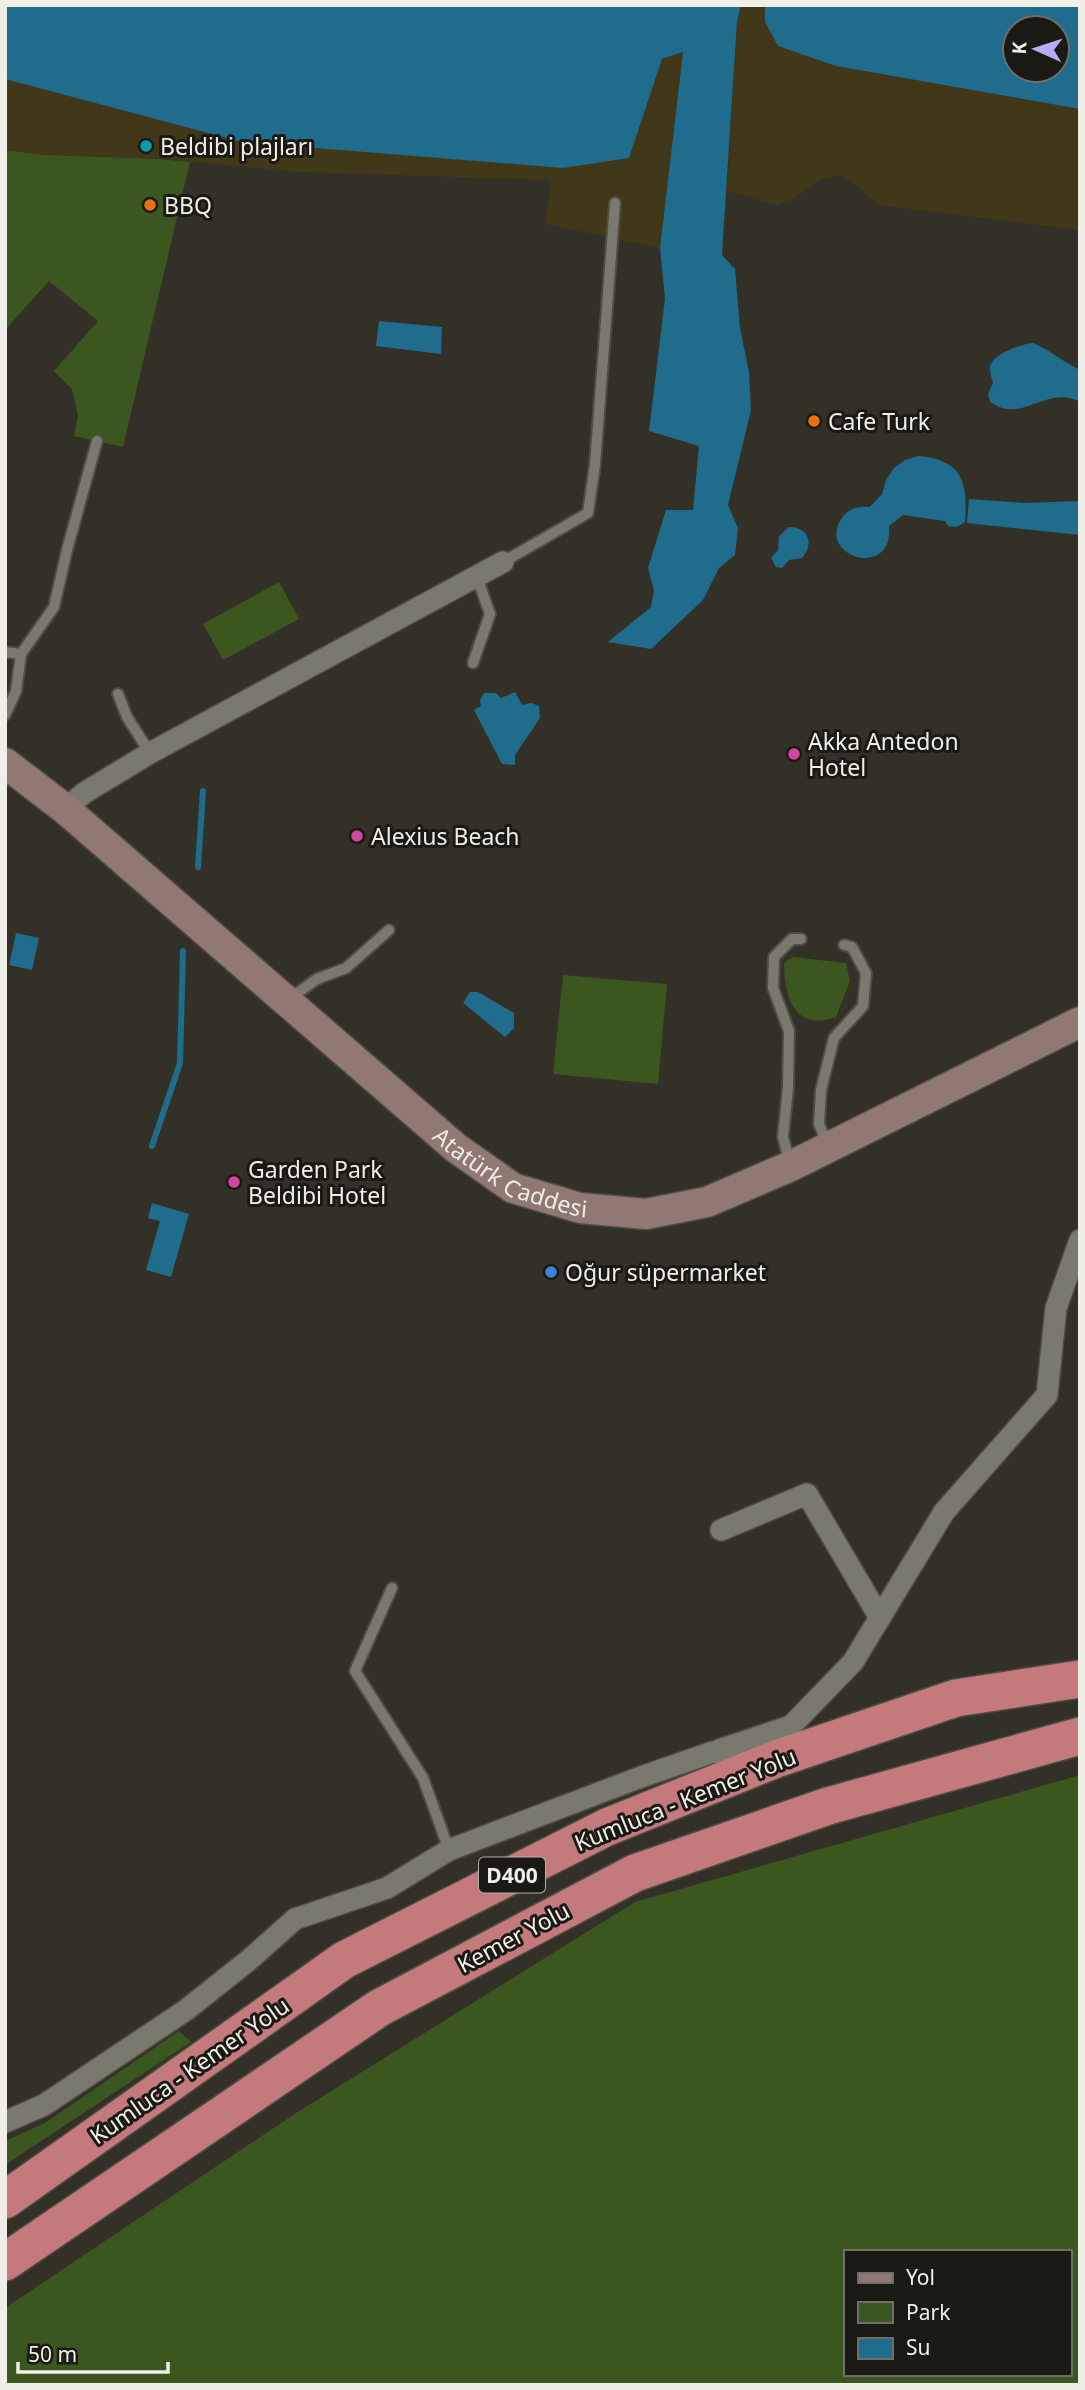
<svg xmlns="http://www.w3.org/2000/svg" width="1085" height="2390" font-family="'Noto Sans',sans-serif">
  <style>
    .green { fill: #3c561f; fill-rule: evenodd }
    .sand { fill: #403818 }
    .water { fill: #1f6c8d; fill-rule: evenodd }
    .lines { fill: none; stroke-linecap: round; stroke-linejoin: round }
    .stream { stroke: #1f6c8d; stroke-width: 6 }
    .lane-casing { stroke: #4e4c43; stroke-width: 14 }
    .street-casing { stroke: #4e4c43; stroke-width: 24 }
    .secondary-casing { stroke: #4e4c43; stroke-width: 33 }
    .highway-casing { stroke: #4e4c43; stroke-width: 40 }
    .lane { stroke: #7a796d; stroke-width: 10 }
    .street { stroke: #7a796d; stroke-width: 21 }
    .secondary { stroke: #907972; stroke-width: 30 }
    .highway { stroke: #c47a7d; stroke-width: 37 }
    .culture-dot { fill: #0f9aa8; stroke: #1a1914; stroke-width: 2.5 }
    .food-dot { fill: #e8710a; stroke: #1a1914; stroke-width: 2.5 }
    .hotel-dot { fill: #d1479c; stroke: #1a1914; stroke-width: 2.5 }
    .shop-dot { fill: #3f7fe0; stroke: #1a1914; stroke-width: 2.5 }
    .labels { text-anchor: middle; dominant-baseline: central; stroke-width: 6; stroke-linejoin: round; paint-order: stroke }
    .shield { fill: #1a1914; stroke: #afaea8; stroke-width: 2 }
    .shield-label { font-size: 21px; font-weight: bold; fill: #efeee7 }
    .poi-label { font-size: 23px; fill: #efeee7; stroke: #1a1914; text-anchor: start }
    .street-label { font-size: 23px; fill: #efeee7; stroke: #1a1914 }
  </style>
  <rect width="100%" height="100%" fill="#333127"/>
  <!-- green -->
  <g class="green">
    <path d="M5,150C67,158 129,155 190,162L123,447L74,436L78,415L72,389L54,371L98,321L49,281L5,330Z"/>
    <polygon points="279,582 299,619 223,660 203,624"/>
    <path d="M792,957L846,963L850,981L836,1017C795,1032 784,997 784,963Z"/>
    <polygon points="563,975 667,984 658,1084 553,1074"/>
    <path d="M1080,1775V2385H5V2308L296,2113L635,1902ZM845,2252H1069V2374H845Z"/>
    <polygon points="179,2031 191,2042 5,2165 5,2141 45,2123"/>
  </g>
  <!-- sand -->
  <g class="sand">
    <polygon points="741,5 765,5 765,22 778,46 836,66 1080,109 1080,230 878,205 856,185 837,175 819,180 795,198 776,205 727,191 737,21"/>
    <polygon points="683,52 660,248 545,224 551,180 299,172 163,159 43,155 5,150 5,79 242,142 629,158 662,59"/>
  </g>
  <!-- water -->
  <g class="water">
    <polygon points="5,5 741,5 737,21 722,255 735,269 740,328 749,372 751,410 728,505 738,528 735,555 719,568 703,600 651,649 608,642 651,607 654,590 648,568 666,510 693,510 699,446 649,431 665,299 660,248 683,52 662,59 629,158 563,168 242,142 5,79"/>
    <path d="M765,5H1080V109L836,66L778,46L765,22ZM1015,28H1057V70H1015Z"/>
    <polygon points="379,321 442,327 441,354 376,346"/>
    <path d="M1033,343C1050,350 1063,362 1080,370V401C1075,400 1068,397 1063,397C1035,397 1019,421 990,402L988,394L993,383C992,378 989,371 990,366C994,353 1022,344 1033,343Z"/>
    <path d="M919,456C963,460 968,483 965,522L957,527L948,526L945,521L903,515L889,526C894,581 815,556 842,518C849,508 858,506 870,507L882,494L886,480L894,468L905,460Z"/>
    <polygon points="969,499 1024,503 1080,501 1080,535 967,523"/>
    <path d="M789,527C808,527 815,543 802,558L789,560L782,568L776,567L771,558L778,550L779,536Z"/>
    <polygon points="515,692 522,705 531,703 539,706 540,718 515,755 515,765 502,764 474,710 481,706 480,700 484,693 496,693 501,698"/>
    <polygon points="16,933 39,938 32,970 9,965"/>
    <polygon points="470,992 478,992 514,1013 514,1028 505,1037 463,1003"/>
    <polygon points="152,1203 189,1214 171,1277 146,1270 160,1221 148,1218"/>
  </g>
  <g class="lines">
    <!-- stream -->
    <g class="stream">
      <polyline points="198,867 203,791"/>
      <polyline points="152,1146 180,1063 183,951"/>
    </g>
    <defs>
      <g id="lane">
        <polyline points="503,562 588,513 595,464 615,203"/>
        <polyline points="5,652 21,654"/>
        <polyline points="473,663 490,614 477,577"/>
        <polyline points="118,694 127,717 150,753"/>
        <polyline points="5,715 16,691 21,654 54,607 67,550 97,441"/>
        <polyline points="289,999 317,979 346,968 389,930"/>
        <polyline points="827,1144 819,1124 821,1090 834,1038 863,1006 866,973 852,947 844,945"/>
        <polyline points="790,1164 783,1137 788,1088 789,1031 773,988 774,957 792,939 801,939"/>
        <polyline points="392,1588 355,1671 423,1778 449,1850"/>
      </g>
      <g id="street">
        <polyline points="65,809 84,793 150,753 503,562"/>
        <polyline points="721,1530 807,1494 880,1618"/>
        <polyline points="719,1750 791,1726 853,1662 944,1512 1047,1395 1056,1308 1080,1240"/>
        <polyline points="5,2122 44,2105 186,2010 249,1960 295,1919 387,1888 449,1850 641,1777 713,1752 765,1758"/>
      </g>
      <g id="secondary">
        <path id="s1" d="M5,763L65,809L456,1148L513,1188L580,1208L646,1214L707,1202L791,1166L1080,1022"/>
      </g>
      <g id="highway">
        <polyline points="5,2200 344,1960 607,1827 776,1759 956,1698 1080,1679"/>
        <polyline points="5,2262 379,2008 635,1873 828,1806 1080,1736"/>
      </g>
    </defs>
    <!-- lane casing -->
    <use href="#lane" class="lane-casing"/>
    <!-- street casing -->
    <use href="#street" class="street-casing"/>
    <!-- secondary casing -->
    <use href="#secondary" class="secondary-casing"/>
    <!-- highway casing -->
    <use href="#highway" class="highway-casing"/>
    <!-- lane -->
    <use href="#lane" class="lane"/>
    <!-- street -->
    <use href="#street" class="street"/>
    <!-- secondary -->
    <use href="#secondary" class="secondary"/>
    <!-- highway -->
    <use href="#highway" class="highway"/>
  </g>
  <!-- markers -->
  <circle class="culture-dot" cx="146" cy="146" r="7"/>
  <g class="food-dot">
    <circle cx="150" cy="205" r="7"/>
    <circle cx="814" cy="421" r="7"/>
  </g>
  <g class="hotel-dot">
    <circle cx="794" cy="754" r="7"/>
    <circle cx="357" cy="836" r="7"/>
    <circle cx="234" cy="1182" r="7"/>
  </g>
  <circle class="shop-dot" cx="551" cy="1272" r="7"/>
  <g class="labels">
    <!-- shield labels -->
    <rect class="shield" x="479" y="1857.5" width="66" height="35" rx="5"/>
    <g class="shield-label">
      <text x="512" y="1875">D400</text>
    </g>
    <!-- poi labels -->
    <g class="poi-label">
      <text x="160" y="146">Beldibi plajları</text>
      <text x="164" y="205">BBQ</text>
      <text x="828" y="421">Cafe Turk</text>
      <text x="808" y="741">Akka Antedon<tspan x="808" dy="26">Hotel</tspan></text>
      <text x="371" y="836">Alexius Beach</text>
      <text x="248" y="1169">Garden Park<tspan x="248" dy="26">Beldibi Hotel</tspan></text>
      <text x="565" y="1272">Oğur süpermarket</text>
    </g>
    <!-- street labels -->
    <g class="street-label">
      <text stroke="none"><textPath href="#s1" startOffset="654">Atatürk Caddesi</textPath></text>
      <text transform="translate(685 1799) rotate(-22)">Kumluca - Kemer Yolu</text>
      <text transform="translate(513 1937) rotate(-28)">Kemer Yolu</text>
      <text transform="translate(189 2070) rotate(-35)">Kumluca - Kemer Yolu</text>
    </g>
  </g>
  <!-- border -->
  <rect width="1085" height="2390" fill="none" stroke="#efeee7" stroke-width="14"/>
  <!-- legend -->
  <rect x="844" y="2250" width="228" height="126" fill="#1a1914" stroke="#6f6e68" stroke-width="2"/>
  <rect x="858" y="2273" width="35" height="10" fill="#907972" stroke="#6f6e68" stroke-width="2"/>
  <text x="906" y="2285" font-size="21" fill="#efeee7">Yol</text>
  <rect x="858" y="2302" width="35" height="21" fill="#3c561f" stroke="#6f6e68" stroke-width="2"/>
  <text x="906" y="2320" font-size="21" fill="#efeee7">Park</text>
  <rect x="858" y="2338" width="35" height="21" fill="#1f6c8d" stroke="#6f6e68" stroke-width="2"/>
  <text x="906" y="2355" font-size="21" fill="#efeee7">Su</text>
  <!-- north arrow -->
  <g transform="translate(1036 49) rotate(273)"><circle r="33" fill="#1a1914" stroke="#6f6e68" stroke-width="2"/>
  <path d="M0-5L12 26L0 18L-12 26Z" fill="#b9abf7"/>
  <text y="-10" font-size="19" font-weight="bold" text-anchor="middle" fill="#efeee7">K</text>
  </g>
  <!-- scale -->
  <path d="M18 2362v10h150v-10" fill="none" stroke="#efeee7" stroke-width="3.5"/>
  <text x="28" y="2362" font-size="21" fill="#efeee7" stroke="#1a1914" stroke-width="5" paint-order="stroke">50 m</text>
</svg>
